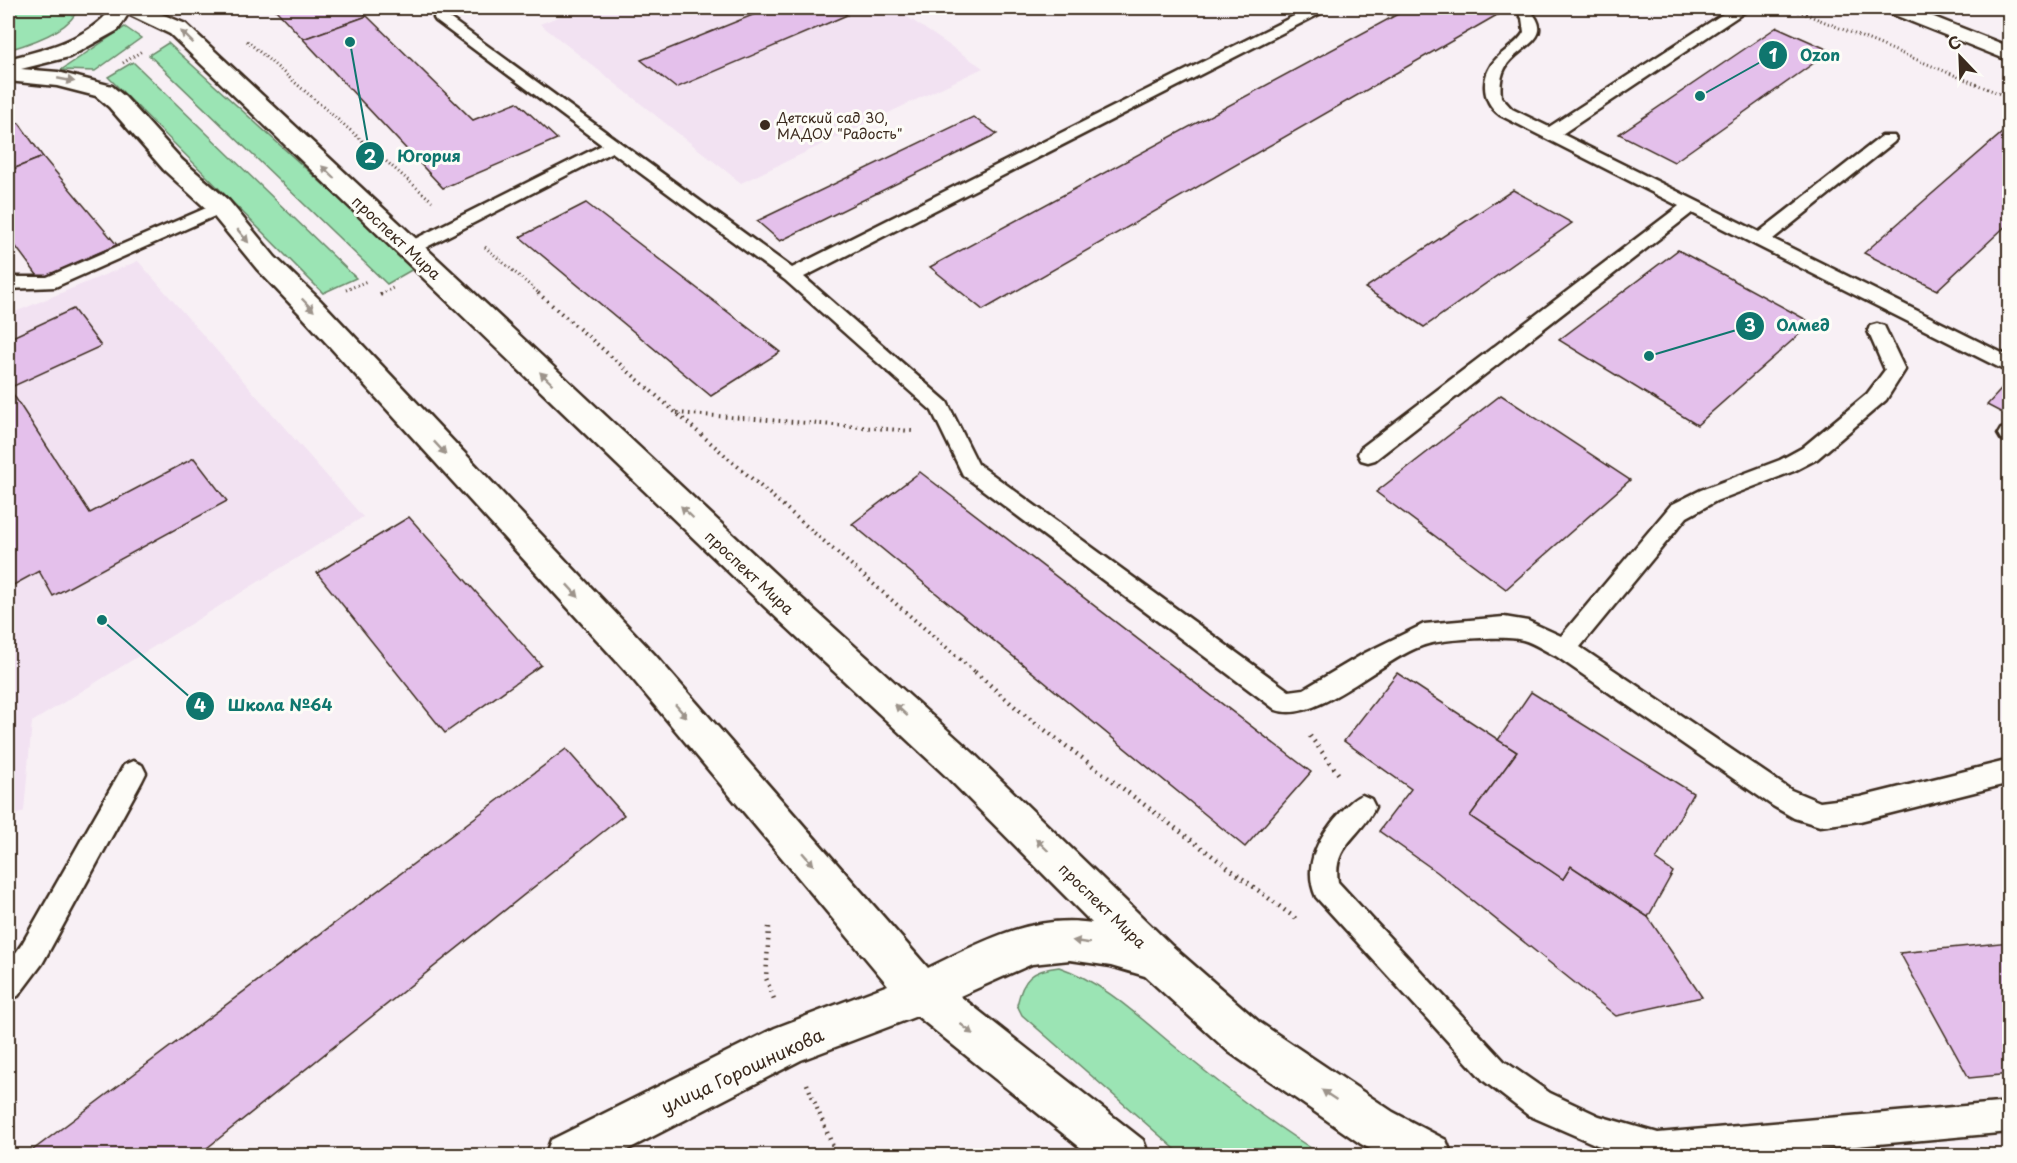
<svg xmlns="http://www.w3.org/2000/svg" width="2017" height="1163" font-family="'Playpen Sans',sans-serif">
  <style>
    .built { fill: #f2e2f2 }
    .green { fill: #9be4b4; stroke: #6b8769; stroke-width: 1.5 }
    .building { fill: #e4c0eb; stroke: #3b2a1e; stroke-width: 1.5 }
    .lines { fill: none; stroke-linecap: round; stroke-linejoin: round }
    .service-casing { stroke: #3b2a1e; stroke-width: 5 }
    .tertiary-casing { stroke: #3b2a1e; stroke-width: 5 }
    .secondary-casing { stroke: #3b2a1e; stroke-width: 5 }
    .path-far2 { stroke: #3b2a1e; stroke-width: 3; stroke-dasharray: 1 3; stroke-linecap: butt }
    .path-far1 { stroke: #3b2a1e; stroke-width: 4; stroke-dasharray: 1.5 4.5; stroke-linecap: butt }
    .path { stroke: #3b2a1e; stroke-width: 4.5; stroke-dasharray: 1.5 5; stroke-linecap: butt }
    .service { fill: #fdfcf7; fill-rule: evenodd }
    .tertiary { fill: #fdfcf7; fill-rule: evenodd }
    .secondary { fill: #fdfcf7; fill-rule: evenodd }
    .oneway { fill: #9c938a }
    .poi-dot { fill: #3b2a1e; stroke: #fdfcf7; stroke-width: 2 }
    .labels { text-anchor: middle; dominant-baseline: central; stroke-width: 6; stroke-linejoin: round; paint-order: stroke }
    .far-poi-label { font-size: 14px; fill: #3b2a1e; stroke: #fdfcf7; text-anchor: start }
    .street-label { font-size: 15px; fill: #3b2a1e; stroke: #fdfcf7 }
    .near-street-label { font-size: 18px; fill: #3b2a1e; stroke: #fdfcf7 }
    .leader { fill: none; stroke: #0f766e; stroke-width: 2 }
    .callout-dot { fill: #0f766e; stroke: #fdfcf7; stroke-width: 2 }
    .mark-label { font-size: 18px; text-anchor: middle; font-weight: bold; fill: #fff }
    .callout-label { font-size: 16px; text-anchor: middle; font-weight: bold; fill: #0f766e; stroke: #fdfcf7; stroke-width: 6; stroke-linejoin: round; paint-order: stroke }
  </style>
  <rect width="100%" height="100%" fill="#f8f0f5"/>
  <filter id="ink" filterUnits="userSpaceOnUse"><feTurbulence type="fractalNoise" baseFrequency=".0167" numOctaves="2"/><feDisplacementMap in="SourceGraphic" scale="12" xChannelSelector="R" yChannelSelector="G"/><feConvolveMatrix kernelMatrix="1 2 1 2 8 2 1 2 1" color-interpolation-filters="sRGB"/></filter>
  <g filter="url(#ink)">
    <!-- built -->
    <g class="built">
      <polygon points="581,8 894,8 983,68 741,183 540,24"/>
      <polygon points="138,261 363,517 32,722 24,811 8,819 8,315"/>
    </g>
    <!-- green -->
    <g class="green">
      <path d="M8,8H78C71,31 29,44 8,50Z"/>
      <polygon points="125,27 141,38 95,71 61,70"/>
      <polygon points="168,43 415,268 387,284 149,55"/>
      <polygon points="133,62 356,278 323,293 108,77"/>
      <path d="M1059,967C1104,982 1142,1020 1179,1050C1225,1088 1271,1124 1322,1155H1182L1022,1015L1017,1005C1023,978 1032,970 1059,967Z"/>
    </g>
    <!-- building -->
    <g class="building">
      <polygon points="274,8 359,8 367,16 303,39"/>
      <polygon points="770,8 836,8 847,15 676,88 641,60"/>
      <polygon points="1409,8 1481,8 1497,15 983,310 930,267"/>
      <polygon points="367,16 473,120 517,102 557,139 443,188 303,39"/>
      <polygon points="1777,27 1831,51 1674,162 1619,134"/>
      <polygon points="973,117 997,134 780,241 757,221"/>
      <polygon points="19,123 43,157 8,171 8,126"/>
      <polygon points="2010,126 2010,222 1937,290 1864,253"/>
      <polygon points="43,157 117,245 40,279 8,236 8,171"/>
      <polygon points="1513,190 1572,223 1424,327 1365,288"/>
      <polygon points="586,203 780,352 711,396 520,237"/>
      <polygon points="1678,250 1812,323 1697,425 1559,340"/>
      <polygon points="73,309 101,346 9,388 90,513 194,458 227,501 53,596 39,571 8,588 8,339"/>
      <polygon points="2009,381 2010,381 2010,417 1987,405"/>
      <polygon points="1501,395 1630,480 1506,589 1376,492"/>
      <polygon points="920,472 1311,772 1245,847 852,524"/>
      <polygon points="409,517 541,665 445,733 317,573"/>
      <polygon points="1397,673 1517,752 1470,816 1563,879 1571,866 1648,917 1702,997 1616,1016 1437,872 1379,831 1411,789 1344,741"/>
      <polygon points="1531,692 1693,793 1656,860 1673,872 1648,917 1571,866 1563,879 1470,816 1517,752 1498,740"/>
      <polygon points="566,749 624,815 197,1156 25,1156"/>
      <polygon points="2010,942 2010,1074 1969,1078 1900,953"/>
    </g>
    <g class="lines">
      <defs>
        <g id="service">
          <path d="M435,8H449L448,17L792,268L1310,8H1327L1325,11L804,277L947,402L978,464L1289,691L1304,689L1365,653L1424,624L1504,617L1528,621L1561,636L1671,505L1701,490L1780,460L1802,448L1867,394L1885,370L1868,331L1870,326L1877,324L1884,326L1905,370L1886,400L1817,459L1794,471L1716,501L1687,517L1580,647L1791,790L1820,802L1860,797L2010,760V783L1860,821L1820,826L1794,818L1773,806L1556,656C1545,651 1534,643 1523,640C1506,635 1445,639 1428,644C1385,655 1318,725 1276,710L963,475L932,411L785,280L612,152L415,253H403L400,249L403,245L602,145L436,21L434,18Z"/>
          <path d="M1514,8H1528C1559,40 1517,45 1505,68C1500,77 1500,88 1501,97L1512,109L1549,127L1732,8H1748L1746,11L1562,134L1759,232L1882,136H1894L1896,139L1894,142L1773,239L2010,357V373L1692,213L1375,460L1368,462L1361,460L1358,454L1361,448L1679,206L1500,115C1481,101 1480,75 1497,58C1506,49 1518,43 1524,32L1522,18Z"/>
          <polygon points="220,202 226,203 229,207 226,211 55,287 8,289 8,277 47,277"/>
          <polygon points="2010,427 2010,442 2001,439 1998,434 2001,429"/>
          <polygon points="133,761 142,765 146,773 142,781 42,964 18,996 8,1000 8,964 22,944 124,765"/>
          <path d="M1362,795L1371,799L1375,807C1362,836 1332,845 1338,882L1504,1061L1550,1093L1599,1116L1658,1133L2010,1102V1132L1746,1156H1632L1597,1145L1528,1115L1484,1081L1316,897C1302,865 1319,836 1341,812C1348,805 1352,799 1362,795Z"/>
        </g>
        <polygon id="tertiary" points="1883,8 1911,8 2010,47 2010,61 1887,12"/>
        <path id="secondary" d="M112,8H147L186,24L788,586L973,753L1172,946L1259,1022L1393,1112L1446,1140L1452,1156H1383L1361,1144L1229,1052L1145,976L1111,966L1070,960L1032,964L960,996L1143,1140L1149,1156H1091L917,1016L801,1060L615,1156H545L551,1140L775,1028L888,985L631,677L300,314L257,269L211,213L164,170L109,107L96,96L57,86L8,81V59C44,50 89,39 112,8ZM128,14L170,34L764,606L947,777L1092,923C1031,914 982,942 928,968L655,655L320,300L275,257L229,201L182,160L125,97L112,86L58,72L21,69L69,57L118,30Z"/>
      </defs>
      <!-- service casing -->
      <use href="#service" class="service-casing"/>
      <!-- tertiary casing -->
      <use href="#tertiary" class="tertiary-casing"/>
      <!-- secondary casing -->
      <use href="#secondary" class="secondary-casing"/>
      <!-- path-far2 -->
      <g class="path-far2">
        <polyline points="1791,8 2010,98"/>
        <polyline points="213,14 232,8"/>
        <polyline points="247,41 432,201"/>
        <polyline points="123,63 142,51"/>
        <polyline points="485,247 540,294"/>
        <polyline points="346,290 367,281"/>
        <polyline points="381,294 395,287"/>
      </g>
      <!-- path-far1 -->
      <g class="path-far1">
        <polyline points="538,293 977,674"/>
        <polyline points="380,295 384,293"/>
        <polyline points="677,413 912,431"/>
      </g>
      <!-- path -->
      <g class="path">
        <polyline points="975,672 1021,712 1299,921"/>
        <polyline points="1310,736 1340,776"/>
        <polyline points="769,927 766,978 774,999"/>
        <polyline points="807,1084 837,1156"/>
      </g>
      <!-- service -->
      <use href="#service" class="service"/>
      <!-- tertiary -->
      <use href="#tertiary" class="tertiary"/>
      <!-- secondary -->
      <use href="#secondary" class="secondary"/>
    </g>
    <!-- one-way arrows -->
    <defs><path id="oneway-solid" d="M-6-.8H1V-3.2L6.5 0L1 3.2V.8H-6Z" transform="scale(1.5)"/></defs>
    <g class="oneway">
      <use href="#oneway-solid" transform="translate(187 37) rotate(-136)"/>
      <use href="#oneway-solid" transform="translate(66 80) rotate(11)"/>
      <use href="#oneway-solid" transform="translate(328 172) rotate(-136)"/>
      <use href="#oneway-solid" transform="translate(243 236) rotate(50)"/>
      <use href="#oneway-solid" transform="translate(308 305) rotate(46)"/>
      <use href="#oneway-solid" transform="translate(546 378) rotate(-136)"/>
      <use href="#oneway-solid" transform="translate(440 448) rotate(47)"/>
      <use href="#oneway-solid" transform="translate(687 512) rotate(-136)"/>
      <use href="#oneway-solid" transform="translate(573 591) rotate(47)"/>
      <use href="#oneway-solid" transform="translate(901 710) rotate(-138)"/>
      <use href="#oneway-solid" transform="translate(681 711) rotate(49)"/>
      <use href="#oneway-solid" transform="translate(1042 845) rotate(-136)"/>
      <use href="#oneway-solid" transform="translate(808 859) rotate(49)"/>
      <use href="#oneway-solid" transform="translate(1081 942) rotate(-171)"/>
      <use href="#oneway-solid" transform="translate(967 1029) rotate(38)"/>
      <use href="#oneway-solid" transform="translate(1329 1095) rotate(-146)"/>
    </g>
  </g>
  <!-- markers -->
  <circle class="poi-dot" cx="765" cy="125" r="6"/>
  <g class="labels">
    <!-- far-poi labels -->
    <g class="far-poi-label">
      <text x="777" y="117">Детский сад 30,<tspan x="777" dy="16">МАДОУ "Радость"</tspan></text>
    </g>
    <!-- street labels -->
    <g class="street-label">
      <text transform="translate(397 237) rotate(43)">проспект Мира</text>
      <text transform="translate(750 572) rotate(43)">проспект Мира</text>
      <text transform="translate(1103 905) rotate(44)">проспект Мира</text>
    </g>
    <!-- near-street labels -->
    <g class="near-street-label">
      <text transform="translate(742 1070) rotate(-25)">улица Горошникова</text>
    </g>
  </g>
  <!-- callouts -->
  <path class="leader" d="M1700 96L1773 55M350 42L370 156M1649 356L1750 326M102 620L200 706"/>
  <g class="callout-dot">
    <circle cx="1700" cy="96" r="6"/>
    <circle cx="350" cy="42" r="6"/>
    <circle cx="1649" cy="356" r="6"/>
    <circle cx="102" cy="620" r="6"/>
    <circle cx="1773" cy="55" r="15"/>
    <circle cx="370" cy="156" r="15"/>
    <circle cx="1750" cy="326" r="15"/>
    <circle cx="200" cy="706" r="15"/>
  </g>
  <g class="mark-label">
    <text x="1773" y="62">1</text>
    <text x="370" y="163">2</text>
    <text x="1750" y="332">3</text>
    <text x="200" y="712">4</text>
  </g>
  <g class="callout-label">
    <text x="1820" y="61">Ozon</text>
    <text x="429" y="162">Югория</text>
    <text x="1803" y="331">Олмед</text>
    <text x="280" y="711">Школа №64</text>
  </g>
  <!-- margin -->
  <rect width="2017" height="1163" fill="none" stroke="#fdfcf7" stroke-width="30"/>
  <rect x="15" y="15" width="1987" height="1133" fill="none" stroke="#3b2a1e" stroke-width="2" filter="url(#ink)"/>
  <!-- north arrow -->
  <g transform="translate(1960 57) rotate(337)" stroke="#fdfcf7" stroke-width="4.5" paint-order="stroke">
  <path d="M0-4.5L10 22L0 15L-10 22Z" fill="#3b2a1e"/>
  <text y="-9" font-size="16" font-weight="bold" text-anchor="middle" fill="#3b2a1e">С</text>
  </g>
</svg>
